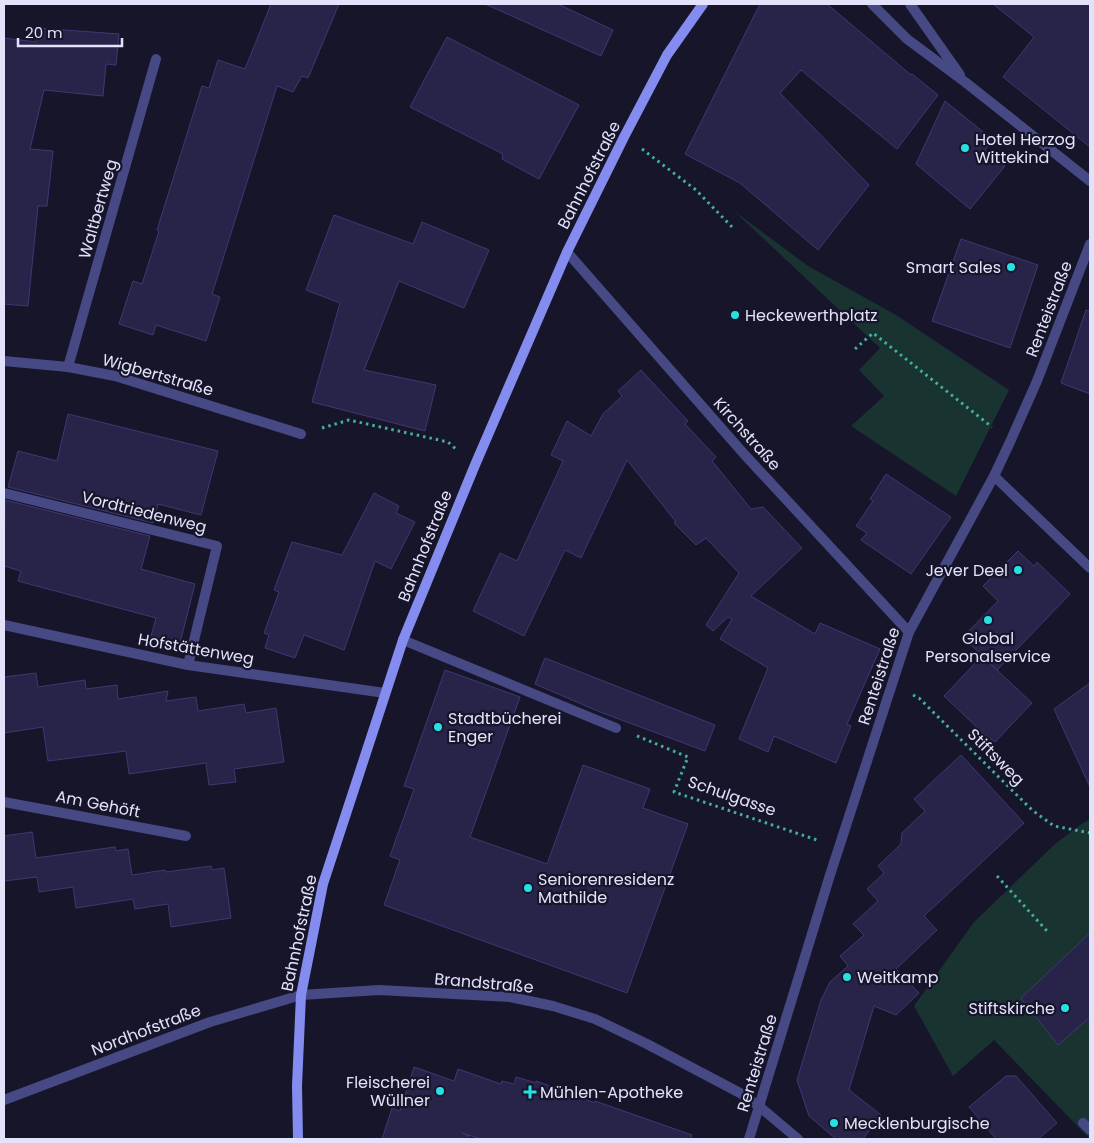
<svg xmlns="http://www.w3.org/2000/svg" width="1094" height="1143" font-family="Poppins,sans-serif">
  <style>
    .green { fill: #193330 }
    .building { fill: #282349; stroke: #3f3872 }
    .lines { fill: none; stroke-linecap: round; stroke-linejoin: round }
    .path { stroke: #42af9f; stroke-width: 3; stroke-dasharray: 2.5 4; stroke-linecap: butt }
    .street { stroke: #464983; stroke-width: 10 }
    .secondary { stroke: #858cef; stroke-width: 10 }
    .poi-dot { fill: #26e1e3; stroke: #17152a; stroke-width: 2 }
    .labels { text-anchor: middle; dominant-baseline: central; stroke-width: 4.5; stroke-linejoin: round; paint-order: stroke }
    .poi-label { font-size: 16px; fill: #e2e2fb; stroke: #17152a; text-anchor: start }
    .street-label { font-size: 16px; fill: #e2e2fb; stroke: #17152a }
  </style>
  <rect width="100%" height="100%" fill="#17152a"/>
  <!-- green -->
  <g class="green">
    <polygon points="734,211 808,266 896,315 1009,390 956,496 851,426 884,396 859,370 880,348"/>
    <polygon points="1090,819 1090,1139 994,1040 953,1076 914,1006 974,922 1055,844 1080,825"/>
  </g>
  <!-- building -->
  <g class="building">
    <polygon points="271,4 339,4 308,78 302,76 293,92 277,86 212,294 220,297 206,341 156,325 153,335 119,324 133,281 142,284 159,231 157,230 202,86 209,88 218,60 245,69"/>
    <polygon points="485,4 558,4 613,30 601,56"/>
    <polygon points="760,4 827,4 911,75 912,74 938,95 897,149 801,70 780,93 869,185 818,250 740,183 685,154"/>
    <polygon points="993,4 1090,4 1090,147 1003,77 1034,37"/>
    <polygon points="38,28 119,34 116,65 106,64 103,96 44,90 30,149 53,151 47,206 38,206 28,306 4,304 4,38 36,42"/>
    <polygon points="447,37 579,105 539,179 502,159 503,154 410,107"/>
    <polygon points="945,101 993,140 985,150 1005,166 970,209 916,164"/>
    <polygon points="334,215 413,244 422,222 489,250 464,308 399,281 364,370 436,385 425,431 312,402 340,303 306,290"/>
    <polygon points="961,239 1038,265 1010,348 932,321"/>
    <polygon points="1086,310 1090,311 1090,394 1061,383"/>
    <polygon points="641,370 688,421 685,424 716,457 712,461 751,509 763,507 802,548 751,596 815,634 820,623 880,649 847,724 851,726 836,763 774,736 768,752 739,739 768,668 720,639 732,619 728,617 713,631 706,625 739,573 706,538 696,545 674,523 676,522 627,460 581,558 565,550 524,636 473,611 500,553 517,561 563,461 551,455 567,421 591,436 603,414 622,396 618,391"/>
    <polygon points="68,414 218,451 201,515 158,504 153,523 8,487 18,451 57,461"/>
    <polygon points="886,474 951,517 911,574 861,540 867,533 856,526 873,501 870,499"/>
    <polygon points="374,493 399,506 396,513 415,522 391,569 375,561 344,650 304,635 295,658 265,648 269,635 264,633 279,592 274,590 292,542 342,555"/>
    <polygon points="5,500 150,536 141,569 195,584 180,643 151,636 156,618 18,581 21,571 4,566"/>
    <polygon points="1018,551 1034,566 1037,562 1070,594 997,670 1032,703 995,742 984,734 944,696 982,656 997,670 963,637 998,601 983,586"/>
    <polygon points="545,658 715,725 705,751 600,712 535,684"/>
    <polygon points="445,670 520,697 470,837 547,864 583,765 650,789 643,808 688,824 627,993 384,905 400,860 390,856 414,789 404,786"/>
    <polygon points="36,673 38,687 85,680 86,689 117,685 118,699 168,691 166,701 196,697 198,711 244,704 246,713 276,708 284,762 234,769 236,782 209,785 206,763 129,774 126,751 48,761 43,727 4,733 4,677"/>
    <polygon points="1090,683 1090,787 1054,709"/>
    <polygon points="961,755 1024,823 924,916 937,930 896,969 919,993 896,1015 874,1006 849,1090 881,1115 863,1139 836,1139 809,1116 797,1080 821,1000 830,982 848,966 840,956 864,935 853,924 878,901 867,889 884,873 878,866 901,844 902,833 925,811 914,799"/>
    <polygon points="32,832 36,858 115,847 116,851 128,849 132,875 165,870 166,872 211,866 212,870 224,868 231,918 171,927 168,904 135,909 133,899 76,908 73,887 39,892 37,877 4,881 4,836"/>
    <polygon points="1090,933 1090,1017 1058,1045 1021,998"/>
    <polygon points="414,1067 454,1081 458,1069 501,1084 502,1081 514,1084 516,1077 536,1083 536,1081 595,1103 595,1101 692,1135 691,1139 481,1139 462,1133 469,1136 469,1139 382,1139 392,1108 400,1111"/>
    <polygon points="1006,1076 1016,1076 1057,1123 1038,1139 996,1139 969,1107"/>
  </g>
  <g class="lines">
    <!-- path -->
    <g class="path">
      <polyline points="642,149 696,190 732,227"/>
      <polyline points="855,349 873,333 992,427"/>
      <polyline points="322,428 349,420 448,442 457,450"/>
      <polyline points="913,695 919,698 1032,810 1054,826 1090,833"/>
      <polyline points="637,736 688,757 674,792 817,840"/>
      <polyline points="997,876 1047,931"/>
    </g>
    <!-- street -->
    <g class="street">
      <polyline points="872,4 907,39 965,82 1090,181"/>
      <polyline points="910,4 960,75"/>
      <polyline points="567,252 744,454 909,632"/>
      <polyline points="4,361 68,367 115,376 301,434"/>
      <polyline points="68,367 156,59"/>
      <polyline points="994,476 1090,568"/>
      <polyline points="4,493 217,546 188,665"/>
      <polyline points="4,625 188,665 385,693"/>
      <polyline points="403,640 616,728"/>
      <polyline points="4,802 186,836"/>
      <polyline points="4,1100 210,1022 301,995 379,990 510,997 553,1006 595,1019 647,1044 740,1093 760,1107 798,1139"/>
      <polyline points="1083,1123 1090,1130"/>
      <polyline points="749,1139 830,875 909,632 994,476 1010,442 1037,381 1090,244"/>
    </g>
    <!-- secondary -->
    <polyline class="secondary" points="298,1139 297,1086 301,995 323,884 403,640 475,465 567,252 624,137 667,55 703,4"/>
  </g>
  <!-- markers -->
  <g class="poi-dot">
    <circle cx="965" cy="148" r="5"/>
    <circle cx="1011" cy="267" r="5"/>
    <circle cx="735" cy="315" r="5"/>
    <circle cx="1018" cy="570" r="5"/>
    <circle cx="988" cy="620" r="5"/>
    <circle cx="438" cy="727" r="5"/>
    <circle cx="528" cy="888" r="5"/>
    <circle cx="847" cy="977" r="5"/>
    <circle cx="1065" cy="1008" r="5"/>
    <circle cx="440" cy="1091" r="5"/>
    <path d="M527.5 1084.5h5v5h5v5h-5v5h-5v-5h-5v-5h5z"/>
    <circle cx="834" cy="1123" r="5"/>
  </g>
  <g class="labels">
    <!-- poi labels -->
    <g class="poi-label">
      <text x="975" y="139">Hotel Herzog<tspan x="975" dy="18">Wittekind</tspan></text>
      <text x="1001" y="267" text-anchor="end">Smart Sales</text>
      <text x="745" y="315">Heckewerthplatz</text>
      <text x="1008" y="570" text-anchor="end">Jever Deel</text>
      <text x="988" y="638" text-anchor="middle">Global<tspan x="988" dy="18">Personalservice</tspan></text>
      <text x="448" y="718">Stadtbücherei<tspan x="448" dy="18">Enger</tspan></text>
      <text x="538" y="879">Seniorenresidenz<tspan x="538" dy="18">Mathilde</tspan></text>
      <text x="857" y="977">Weitkamp</text>
      <text x="1055" y="1008" text-anchor="end">Stiftskirche</text>
      <text x="430" y="1082" text-anchor="end">Fleischerei<tspan x="430" dy="18">Wüllner</tspan></text>
      <text x="540" y="1092">Mühlen-Apotheke</text>
      <text x="844" y="1123">Mecklenburgische</text>
    </g>
    <!-- street labels -->
    <g class="street-label">
      <text transform="translate(589 175) rotate(-63)">Bahnhofstraße</text>
      <text transform="translate(98 209) rotate(-74)">Waltbertweg</text>
      <text transform="translate(1049 309) rotate(-69)">Renteistraße</text>
      <text transform="translate(158 375) rotate(16)">Wigbertstraße</text>
      <text transform="translate(747 434) rotate(48)">Kirchstraße</text>
      <text transform="translate(144 512) rotate(14)">Vordtriedenweg</text>
      <text transform="translate(425 546) rotate(-68)">Bahnhofstraße</text>
      <text transform="translate(196 649) rotate(10)">Hofstättenweg</text>
      <text transform="translate(879 676) rotate(-72)">Renteistraße</text>
      <text transform="translate(996 757) rotate(45)">Stiftsweg</text>
      <text transform="translate(732 796) rotate(19)">Schulgasse</text>
      <text transform="translate(98 804) rotate(11)">Am Gehöft</text>
      <text transform="translate(299 933) rotate(-78)">Bahnhofstraße</text>
      <text transform="translate(484 983) rotate(5)">Brandstraße</text>
      <text transform="translate(146 1030) rotate(-21)">Nordhofstraße</text>
      <text transform="translate(757 1063) rotate(-73)">Renteistraße</text>
    </g>
  </g>
  <!-- border -->
  <rect width="1094" height="1143" fill="none" stroke="#e2e2fb" stroke-width="10"/>
  <!-- scale -->
  <path d="M18 38v8h104v-8" fill="none" stroke="#e2e2fb" stroke-width="2.5"/>
  <text x="25" y="38" font-size="15" fill="#e2e2fb" stroke="#17152a" stroke-width="4" paint-order="stroke">20 m</text>
</svg>
